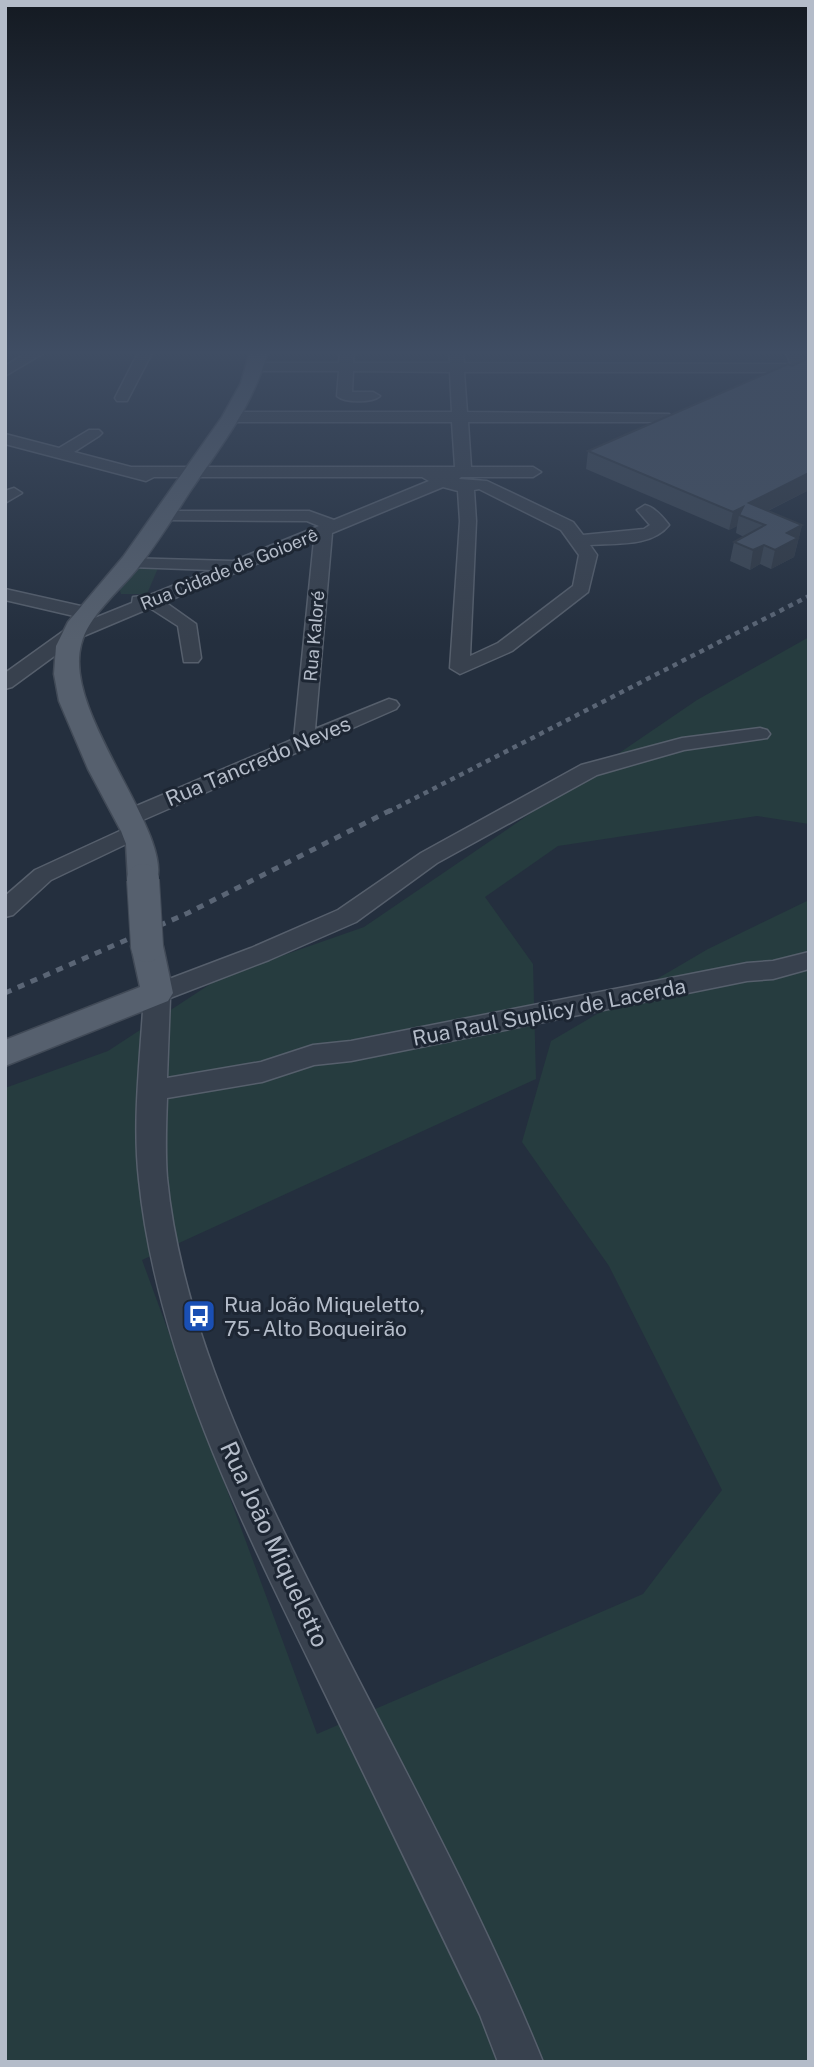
<svg xmlns="http://www.w3.org/2000/svg" width="814" height="2067" font-family="'Public Sans',sans-serif">
  <style>
    .green { fill: #263c3f }
    .lines { fill: none; stroke-linecap: round; stroke-linejoin: round }
    .minor-casing { stroke: #565f6c; stroke-width: 3 }
    .major-casing { stroke: #414a57; stroke-width: 3 }
    .minor { fill: #38414e; fill-rule: evenodd }
    .major { fill: #56606e; fill-rule: evenodd }
    .rail-far1 { stroke: #5a6575; stroke-width: 4.5; stroke-dasharray: 5 5; stroke-linecap: butt }
    .rail { stroke: #5a6575; stroke-width: 5; stroke-dasharray: 7 7; stroke-linecap: butt }
    .major-bridge-casing { stroke: #414a57; stroke-width: 34; stroke-linecap: butt }
    .major-bridge { stroke: #56606e; stroke-width: 32 }
    .wall { fill: #3b4654 }
    .shaded-wall { fill: #303945 }
    .building { fill: #455162; stroke: #303945; stroke-width: 2 }
    .labels { text-anchor: middle; dominant-baseline: central; stroke-width: 6; stroke-linejoin: round; paint-order: stroke }
    .far-street-label { font-size: 18px; fill: #b4bcc9; stroke: #1d2633 }
    .street-label { font-size: 21px; fill: #b4bcc9; stroke: #1d2633 }
    .poi-label { font-size: 21px; fill: #b4bcc9; stroke: #1d2633; text-anchor: start }
    .near-street-label { font-size: 24px; fill: #b4bcc9; stroke: #1d2633 }
  </style>
  <rect width="100%" height="100%" fill="#242f3e"/>
  <!-- green -->
  <g class="green">
    <polygon points="139,567 158,568 147,594 121,594 119,587 128,573"/>
    <polygon points="809,637 809,824 757,816 558,846 485,897 533,964 536,1079 142,1260 317,1734 643,1594 722,1490 609,1266 522,1142 551,1041 708,949 809,900 809,2062 5,2062 5,1088 108,1051 221,977 364,927 697,700"/>
  </g>
  <g class="lines">
    <defs>
      <g id="minor">
        <polygon points="29,351 47,351 5,376 5,366"/>
        <polygon points="139,351 153,351 127,401 117,401 115,398"/>
        <path d="M340,351H354L353,363H450L449,351H463L464,363L791,364L785,351H799L807,368L800,372H464L467,412L669,414L672,417L664,422H468L471,467H533L541,472L533,477H461L459,479L487,481L573,522L583,535L644,529L650,525L637,510L645,505C654,507 663,517 669,525C652,547 615,543 590,545L597,555L588,592L512,651L460,674L450,668L460,521L458,491L443,487L332,533L315,729L389,699L396,701L399,705L396,709L136,823H120L117,818L120,813L294,739L314,540L165,602L196,624L201,658L198,662H184L178,626L150,608L79,638L12,687L5,689V673L65,630L132,603L133,597L150,595L212,570L131,567L125,566L122,562L125,558L233,561L319,526L307,521L165,520L157,515L159,511H309L334,520L429,481L422,477H154L146,481L5,444V434L59,448L89,430H99L102,433L99,436L74,452L131,467H455L452,422H231L223,417L231,412H452L450,372L353,371L352,392H373L380,396C372,403 345,403 337,396L339,371H255L248,367L255,363H339ZM479,489L561,530L579,555L573,586L498,643L470,656L476,521L474,490Z"/>
        <polygon points="14,488 22,493 5,503 5,491"/>
        <polygon points="5,589 94,609 96,613 87,619 5,600"/>
        <path d="M760,728L767,730L770,734L767,738L684,750L597,775L437,863L356,922L269,960L170,998L167,1078L261,1062L313,1045L351,1041L747,963L773,961L809,952V969L773,979L747,981L351,1061L314,1065L262,1082L167,1098C166,1125 165,1151 167,1178C182,1332 260,1486 330,1624C403,1768 482,1911 543,2062H498L480,2015C425,1900 369,1784 313,1669C239,1518 156,1349 139,1180C132,1119 141,1054 144,993L148,987L251,948L338,910L421,853L581,765L682,738Z"/>
        <polygon points="135,824 143,826 146,831 143,836 51,880 13,915 5,917 5,896 35,870"/>
      </g>
      <g id="major">
        <path d="M250,351H268C253,406 223,443 191,490C174,516 157,544 137,569C119,591 88,616 81,645C62,716 182,842 154,887L143,890L132,887L128,880L126,844L121,831L88,769L59,701L54,674L56,646L68,622L123,557L222,417L241,383Z"/>
        <polygon points="147,935 158,939 163,946 173,993 168,1001 5,1066 5,1040 140,987 131,946 136,939"/>
      </g>
    </defs>
    <!-- minor casing -->
    <use href="#minor" class="minor-casing"/>
    <!-- major casing -->
    <use href="#major" class="major-casing"/>
    <!-- minor -->
    <use href="#minor" class="minor"/>
    <!-- major -->
    <use href="#major" class="major"/>
    <!-- rail-far1 -->
    <polyline class="rail-far1" points="388,812 809,596"/>
    <!-- rail -->
    <polyline class="rail" points="5,993 188,913 391,810"/>
    <defs>
      <polyline id="major-bridge" points="143,880 147,946"/>
    </defs>
    <!-- major-bridge casing -->
    <use href="#major-bridge" class="major-bridge-casing"/>
    <!-- major-bridge -->
    <use href="#major-bridge" class="major-bridge"/>
  </g>
  <!-- wall -->
  <polygon class="wall" points="809,358 809,490 768,511 802,525 794,557 771,569 760,564 750,570 730,561 734,542 744,537 736,533 737,526 729,530 586,469 588,451"/>
  <!-- shaded-wall -->
  <g class="shaded-wall">
    <polygon points="809,473 809,490 751,519 749,503"/>
    <polygon points="743,507 739,515 737,526 729,530 733,512"/>
    <polygon points="802,525 794,557 771,569 775,550 787,533"/>
    <polygon points="764,545 760,564 750,570 753,550"/>
  </g>
  <!-- building -->
  <polygon class="building" points="809,358 809,473 749,503 802,525 787,533 798,538 775,550 764,545 753,550 734,542 765,525 739,515 743,507 733,512 588,451 788,364 792,366"/>
  <!-- sky -->
  <linearGradient id="sky" x2="0" y2="1"><stop stop-color="#141a22"/><stop offset="0.55" stop-color="#3f4d63"/><stop offset="1" stop-color="#3f4d63" stop-opacity="0"/></linearGradient>
  <rect width="814" height="641" fill="url(#sky)"/>
  <!-- icons -->
  <defs>
    <symbol id="bus-square" viewBox="-11 -11 22 22"><rect x="-9" y="-9" width="18" height="18" rx="4" fill="#1a4fb4" stroke="#1d2633"/><path d="M-5-6H5V4H4V6H2V4H-2V6H-4V4H-5ZM-3.5-4V0h7V-4ZM-3.5 1.2v1.5H-2V1.2ZM2 1.2v1.5H3.5V1.2Z" fill="#fff"/></symbol>
  </defs>
  <g fill-rule="evenodd">
    <use href="#bus-square" x="180" y="1297" width="38" height="38"/>
  </g>
  <g class="labels">
    <!-- far-street labels -->
    <g class="far-street-label">
      <text transform="translate(229 569) rotate(-22)">Rua Cidade de Goioerê</text>
      <text transform="translate(314 636) rotate(-85)">Rua Kaloré</text>
    </g>
    <!-- street labels -->
    <g class="street-label">
      <text transform="translate(258 761) rotate(-23)">Rua Tancredo Neves</text>
      <text transform="translate(549 1012) rotate(-11)">Rua Raul Suplicy de Lacerda</text>
    </g>
    <!-- poi labels -->
    <g class="poi-label">
      <text x="224" y="1304">Rua João Miqueletto,<tspan x="224" dy="24">75 - Alto Boqueirão</tspan></text>
    </g>
    <!-- near-street labels -->
    <g class="near-street-label">
      <text transform="translate(275 1544) rotate(65)">Rua João Miqueletto</text>
    </g>
  </g>
  <!-- border -->
  <rect width="814" height="2067" fill="none" stroke="#b4bcc9" stroke-width="14"/>
</svg>
